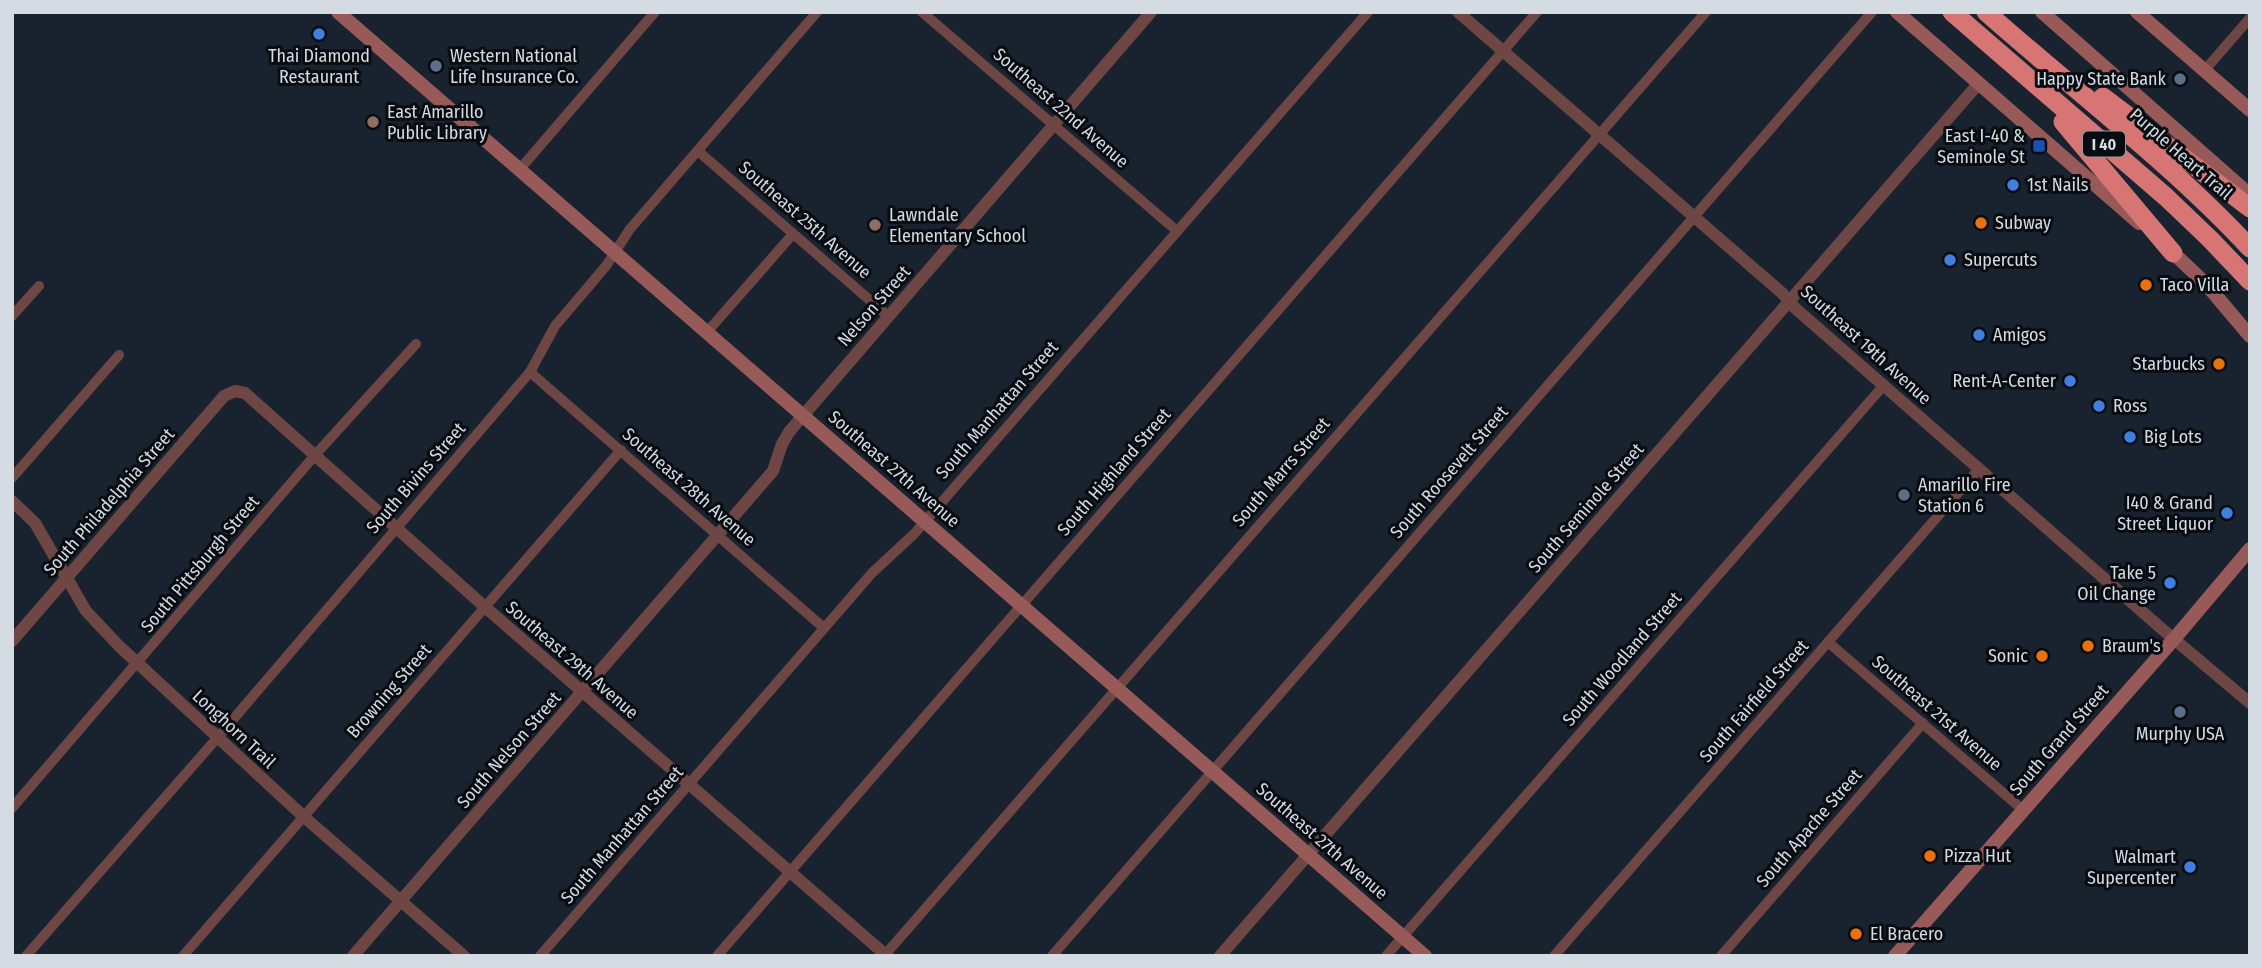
<svg xmlns="http://www.w3.org/2000/svg" width="2262" height="968" font-family="'Fira Sans Condensed',sans-serif">
  <style>
    .lines { fill: none; stroke-linecap: round; stroke-linejoin: round }
    .minor { stroke: #6e4745; stroke-width: 10 }
    .tertiary { stroke: #6e4745; stroke-width: 12 }
    .secondary { stroke: #985a58; stroke-width: 14 }
    .motorway { stroke: #d67573; stroke-width: 19 }
    .shop-dot { fill: #3f7fe0; stroke: #080c11; stroke-width: 2.5 }
    .service-dot { fill: #5c6f8a; stroke: #080c11; stroke-width: 2.5 }
    .education-dot { fill: #8d6e63; stroke: #080c11; stroke-width: 2.5 }
    .transit-dot { fill: #1a4fb4; stroke: #080c11; stroke-width: 2.5 }
    .food-dot { fill: #e8710a; stroke: #080c11; stroke-width: 2.5 }
    .labels { text-anchor: middle; dominant-baseline: central; stroke-width: 6; stroke-linejoin: round; paint-order: stroke }
    .shield { fill: #080c11; stroke: #979da4; stroke-width: 2 }
    .shield-label { font-size: 16px; font-weight: bold; fill: #d4dbe3 }
    .poi-label { font-size: 18px; fill: #d4dbe3; stroke: #080c11; text-anchor: start }
    .street-label { font-size: 18px; fill: #d4dbe3; stroke: #080c11 }
  </style>
  <rect width="100%" height="100%" fill="#19232f"/>
  <g class="lines">
    <!-- minor -->
    <g class="minor">
      <polyline points="922,12 1177,231"/>
      <polyline points="2204,71 2250,18"/>
      <polyline points="698,151 888,316"/>
      <polyline points="520,169 655,12"/>
      <polyline points="12,316 39,286"/>
      <polyline points="707,332 793,234"/>
      <polyline points="530,372 824,628"/>
      <polyline points="12,478 119,355"/>
      <polyline points="1828,642 2023,810"/>
      <polyline points="12,808 316,454 416,344"/>
      <polyline points="26,956 218,737 530,372 555,326 606,266 630,229 817,12"/>
      <polyline points="183,956 621,450"/>
      <polyline points="540,956 872,573 914,534 1368,12"/>
      <polyline points="717,956 1537,12"/>
      <polyline points="884,956 1706,12"/>
      <polyline points="1052,956 1872,12"/>
      <polyline points="1386,956 1884,385"/>
      <polyline points="1554,956 1979,469"/>
      <polyline points="1721,956 1923,723"/>
    </g>
    <!-- tertiary -->
    <g class="tertiary">
      <polyline points="1458,12 1782,293 1795,308 2162,629 2250,703"/>
      <polyline points="12,501 35,523 86,611 119,646 303,816 464,956"/>
      <polyline points="12,641 224,396 235,391 245,393 485,607 887,956"/>
      <polyline points="353,956 773,471 782,444 789,432 1151,12"/>
      <polyline points="1220,956 1979,83"/>
    </g>
    <!-- secondary -->
    <g class="secondary">
      <polyline points="338,12 1425,956"/>
      <polyline points="1897,12 2139,223"/>
      <polyline points="2042,12 2250,195"/>
      <polyline points="2137,12 2250,110"/>
      <polyline points="2168,248 2206,284 2250,336"/>
      <polyline points="1895,956 2174,639 2250,549"/>
    </g>
    <!-- motorway -->
    <g class="motorway">
      <polyline points="1952,12 2166,197 2210,239 2250,281"/>
      <path d="M1986,12C2074,90 2170,162 2250,248"/>
      <polyline points="2103,97 2250,208"/>
      <polyline points="2063,122 2173,253"/>
    </g>
  </g>
  <!-- markers -->
  <g class="shop-dot">
    <circle cx="319" cy="34" r="7"/>
    <circle cx="2013" cy="185" r="7"/>
    <circle cx="1950" cy="260" r="7"/>
    <circle cx="1979" cy="335" r="7"/>
    <circle cx="2070" cy="381" r="7"/>
    <circle cx="2099" cy="406" r="7"/>
    <circle cx="2130" cy="437" r="7"/>
    <circle cx="2227" cy="513" r="7"/>
    <circle cx="2170" cy="583" r="7"/>
    <circle cx="2190" cy="867" r="7"/>
  </g>
  <g class="service-dot">
    <circle cx="436" cy="66" r="7"/>
    <circle cx="2180" cy="79" r="7"/>
    <circle cx="1904" cy="495" r="7"/>
    <circle cx="2180" cy="712" r="7"/>
  </g>
  <g class="education-dot">
    <circle cx="373" cy="122" r="7"/>
    <circle cx="875" cy="225" r="7"/>
  </g>
  <rect class="transit-dot" x="2032" y="139" width="14" height="14" rx="3.5"/>
  <g class="food-dot">
    <circle cx="1981" cy="223" r="7"/>
    <circle cx="2146" cy="285" r="7"/>
    <circle cx="2219" cy="364" r="7"/>
    <circle cx="2088" cy="646" r="7"/>
    <circle cx="2042" cy="656" r="7"/>
    <circle cx="1930" cy="856" r="7"/>
    <circle cx="1856" cy="934" r="7"/>
  </g>
  <g class="labels">
    <!-- shield labels -->
    <rect class="shield" x="2083" y="131.5" width="42" height="25" rx="5"/>
    <g class="shield-label">
      <text x="2104" y="144">I 40</text>
    </g>
    <!-- poi labels -->
    <g class="poi-label">
      <text x="319" y="56" text-anchor="middle">Thai Diamond<tspan x="319" dy="21">Restaurant</tspan></text>
      <text x="450" y="56">Western National<tspan x="450" dy="21">Life Insurance Co.</tspan></text>
      <text x="2166" y="79" text-anchor="end">Happy State Bank</text>
      <text x="387" y="112">East Amarillo<tspan x="387" dy="21">Public Library</tspan></text>
      <text x="2025" y="136" text-anchor="end">East I-40 &amp;<tspan x="2025" dy="21">Seminole St</tspan></text>
      <text x="2027" y="185">1st Nails</text>
      <text x="889" y="215">Lawndale<tspan x="889" dy="21">Elementary School</tspan></text>
      <text x="1995" y="223">Subway</text>
      <text x="1964" y="260">Supercuts</text>
      <text x="2160" y="285">Taco Villa</text>
      <text x="1993" y="335">Amigos</text>
      <text x="2205" y="364" text-anchor="end">Starbucks</text>
      <text x="2056" y="381" text-anchor="end">Rent-A-Center</text>
      <text x="2113" y="406">Ross</text>
      <text x="2144" y="437">Big Lots</text>
      <text x="1918" y="485">Amarillo Fire<tspan x="1918" dy="21">Station 6</tspan></text>
      <text x="2213" y="503" text-anchor="end">I40 &amp; Grand<tspan x="2213" dy="21">Street Liquor</tspan></text>
      <text x="2156" y="573" text-anchor="end">Take 5<tspan x="2156" dy="21">Oil Change</tspan></text>
      <text x="2102" y="646">Braum's</text>
      <text x="2028" y="656" text-anchor="end">Sonic</text>
      <text x="2180" y="734" text-anchor="middle">Murphy USA</text>
      <text x="1944" y="856">Pizza Hut</text>
      <text x="2176" y="857" text-anchor="end">Walmart<tspan x="2176" dy="21">Supercenter</tspan></text>
      <text x="1870" y="934">El Bracero</text>
    </g>
    <!-- street labels -->
    <g class="street-label">
      <text transform="translate(1061 108) rotate(41)">Southeast 22nd Avenue</text>
      <text transform="translate(2181 154) rotate(41)">Purple Heart Trail</text>
      <text transform="translate(805 220) rotate(41)">Southeast 25th Avenue</text>
      <text transform="translate(874 306) rotate(-49)">Nelson Street</text>
      <text transform="translate(1866 345) rotate(42)">Southeast 19th Avenue</text>
      <text transform="translate(997 410) rotate(-49)">South Manhattan Street</text>
      <text transform="translate(894 469) rotate(41)">Southeast 27th Avenue</text>
      <text transform="translate(1114 472) rotate(-49)">South Highland Street</text>
      <text transform="translate(1281 472) rotate(-49)">South Marrs Street</text>
      <text transform="translate(1449 472) rotate(-49)">South Roosevelt Street</text>
      <text transform="translate(416 478) rotate(-49)">South Bivins Street</text>
      <text transform="translate(689 487) rotate(41)">Southeast 28th Avenue</text>
      <text transform="translate(109 502) rotate(-49)">South Philadelphia Street</text>
      <text transform="translate(1586 508) rotate(-49)">South Seminole Street</text>
      <text transform="translate(200 564) rotate(-50)">South Pittsburgh Street</text>
      <text transform="translate(1622 659) rotate(-49)">South Woodland Street</text>
      <text transform="translate(572 660) rotate(41)">Southeast 29th Avenue</text>
      <text transform="translate(389 691) rotate(-49)">Browning Street</text>
      <text transform="translate(1754 701) rotate(-49)">South Fairfield Street</text>
      <text transform="translate(1937 713) rotate(41)">Southeast 21st Avenue</text>
      <text transform="translate(234 729) rotate(43)">Longhorn Trail</text>
      <text transform="translate(2059 740) rotate(-49)">South Grand Street</text>
      <text transform="translate(509 750) rotate(-49)">South Nelson Street</text>
      <text transform="translate(1809 828) rotate(-49)">South Apache Street</text>
      <text transform="translate(622 835) rotate(-49)">South Manhattan Street</text>
      <text transform="translate(1322 841) rotate(41)">Southeast 27th Avenue</text>
    </g>
  </g>
  <!-- border -->
  <rect width="2262" height="968" fill="none" stroke="#d4dbe3" stroke-width="28"/>
</svg>
